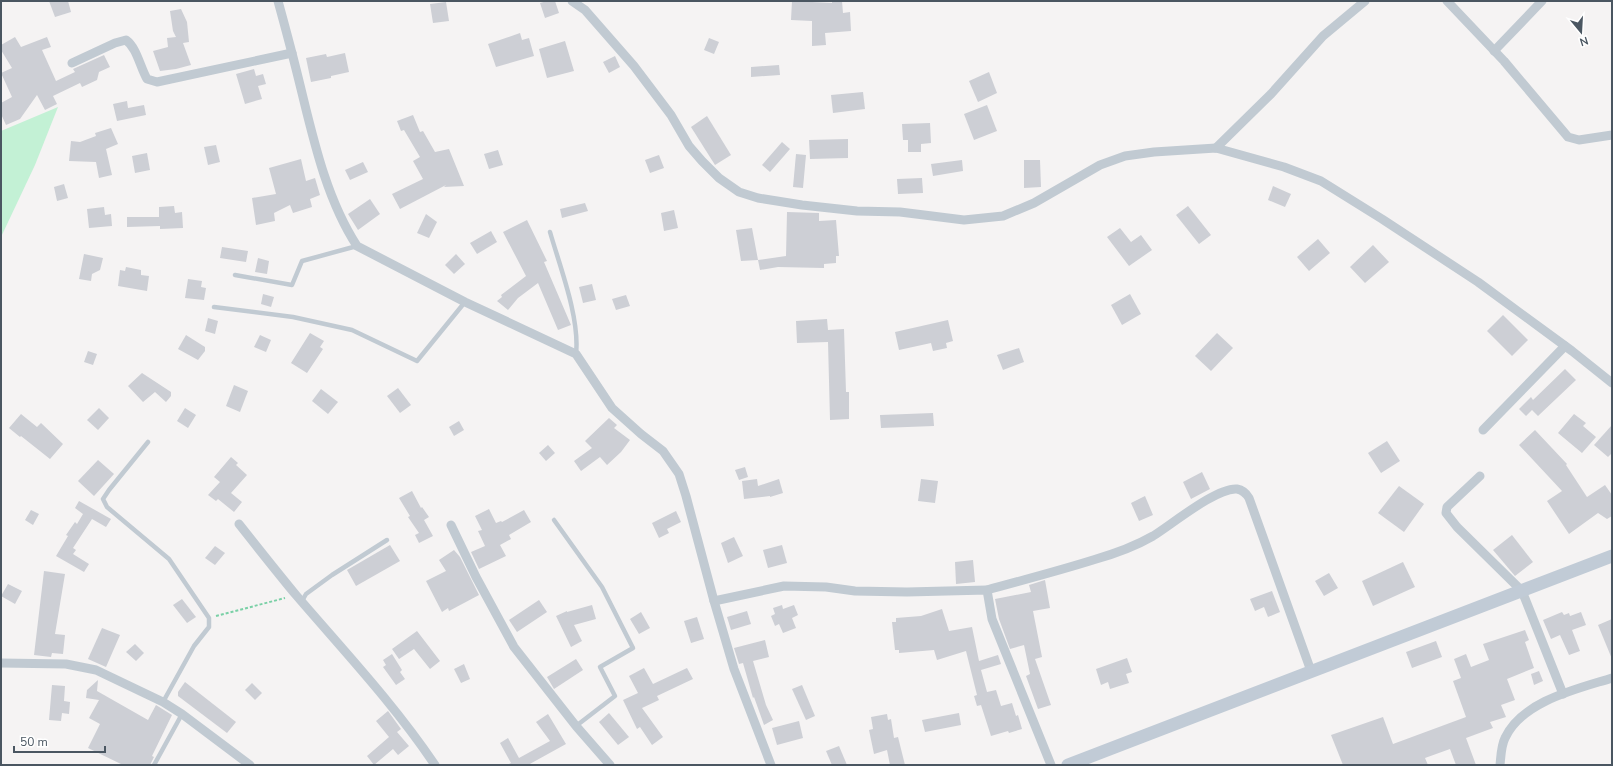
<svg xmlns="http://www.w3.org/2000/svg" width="1613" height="766" font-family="'Nunito Sans',sans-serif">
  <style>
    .green { fill: #c3f1d5 }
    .building { fill: #cdcfd5 }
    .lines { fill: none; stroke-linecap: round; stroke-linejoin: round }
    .path { stroke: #7ad0a6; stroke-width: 2; stroke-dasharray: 3 2; stroke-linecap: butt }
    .lane { stroke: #c1cad2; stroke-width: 4.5 }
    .street { stroke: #c1cad2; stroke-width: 9 }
    .secondary { stroke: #c1cbd6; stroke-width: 13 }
  </style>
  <rect width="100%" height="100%" fill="#f5f3f3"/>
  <!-- green -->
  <polygon class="green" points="58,107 35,165 1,237 1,131"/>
  <!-- building -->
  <g class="building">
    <polygon points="49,1 68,1 71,12 55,17"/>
    <polygon points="547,1 555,1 559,13 545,18 540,3"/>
    <polygon points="792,1 832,3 832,1 842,1 843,13 850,12 851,31 825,33 826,45 812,46 812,21 791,20"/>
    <polygon points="446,2 449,21 433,23 430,4"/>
    <polygon points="181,9 187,22 189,42 183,43 191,65 176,69 160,71 153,51 168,47 167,38 176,37 173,31 170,11"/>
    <polygon points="520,33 522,40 529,38 534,56 496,67 488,44"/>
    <polygon points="15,37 21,47 47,37 51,47 42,50 56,81 75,72 73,69 104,55 110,67 99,72 97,80 82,87 80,83 53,96 57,104 45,110 37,95 20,119 6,125 1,114 1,103 12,97 1,73 12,68 1,50 1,45"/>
    <polygon points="709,38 719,42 714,54 704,50"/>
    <polygon points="565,41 574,71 547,78 539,49"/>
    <polygon points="345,53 349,72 331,76 331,78 311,82 306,58 326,54 327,57"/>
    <polygon points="615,56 620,67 609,73 603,62"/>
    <polygon points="779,65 780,75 751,77 751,67"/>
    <polygon points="254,69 256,76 263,74 266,84 258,86 262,99 245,104 236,74"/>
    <polygon points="989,72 997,93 978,102 969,81"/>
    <polygon points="863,92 865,109 833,113 831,95"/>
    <polygon points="127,101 128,108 144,105 146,115 117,121 113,104"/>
    <polygon points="987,105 997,131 974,140 964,114"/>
    <polygon points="413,115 420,132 423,131 435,152 449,149 464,186 444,187 446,185 400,209 392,194 423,179 413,161 420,157 404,130 401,131 397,121"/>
    <polygon points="707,116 731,155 715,165 691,127"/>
    <polygon points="930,123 931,143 921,144 921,152 908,152 908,140 903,140 902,124"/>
    <polygon points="111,128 118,144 106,149 112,175 99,178 96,162 69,161 71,141 80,142 96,136 95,133"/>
    <polygon points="848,139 848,158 810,159 809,140"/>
    <polygon points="782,142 790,149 770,172 762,165"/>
    <polygon points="216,145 220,162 208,165 204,147"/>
    <polygon points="498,150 503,165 489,169 484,154"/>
    <polygon points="147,153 150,170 135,173 132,156"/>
    <polygon points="796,154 806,155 803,188 793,187"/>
    <polygon points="659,155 664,168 650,173 645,160"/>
    <polygon points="301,159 306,181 315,178 320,195 310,199 312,207 293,213 290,205 274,213 275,221 256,225 252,198 276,194 269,168"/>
    <polygon points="962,160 963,171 933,176 931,164"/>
    <polygon points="1024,160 1040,160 1041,187 1024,188"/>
    <polygon points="363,162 368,172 350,180 345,170"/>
    <polygon points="922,178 923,193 898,194 897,179"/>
    <polygon points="64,184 68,198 57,201 54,187"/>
    <polygon points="1273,186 1291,194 1285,207 1268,200"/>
    <polygon points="370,199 380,214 358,230 348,214"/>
    <polygon points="585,203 588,211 562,218 560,209"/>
    <polygon points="174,206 175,213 182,212 183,228 160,229 160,226 127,227 127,217 159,217 159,207"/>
    <polygon points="1188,206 1211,235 1199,244 1176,215"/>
    <polygon points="104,207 105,215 111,214 112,226 89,228 87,209"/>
    <polygon points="674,210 678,228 664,231 661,213"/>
    <polygon points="787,212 819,213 819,221 836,220 839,256 836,256 836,263 824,264 824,268 778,267 760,270 758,260 786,256"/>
    <polygon points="426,214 437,222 429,238 417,233"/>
    <polygon points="527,220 547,261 544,262 571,325 558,330 538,283 518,298 508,310 497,301 502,297 501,295 526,276 503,232"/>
    <polygon points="752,228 758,260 741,261 736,230"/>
    <polygon points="1120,228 1131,242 1141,235 1152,250 1129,266 1107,237"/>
    <polygon points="491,231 497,242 477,254 470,243"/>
    <polygon points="1318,239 1330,253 1309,271 1297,257"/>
    <polygon points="1373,245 1389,262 1365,283 1350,267"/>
    <polygon points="222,247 248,251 246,262 220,258"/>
    <polygon points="84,254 103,258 100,270 92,274 91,281 79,279"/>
    <polygon points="456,254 465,264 454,274 445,265"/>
    <polygon points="258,258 269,261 267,274 255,272"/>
    <polygon points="126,267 141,270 141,275 149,276 147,291 118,286 120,270 125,271"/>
    <polygon points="188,279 202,281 201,287 206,288 204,300 185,298"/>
    <polygon points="592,284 596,300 583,303 579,287"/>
    <polygon points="263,294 274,297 271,307 261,304"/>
    <polygon points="1130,294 1141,314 1122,325 1111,305"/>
    <polygon points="626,295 630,306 616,310 612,299"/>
    <polygon points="1503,315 1528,340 1512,356 1487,331"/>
    <polygon points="208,318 218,321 215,334 205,331"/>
    <polygon points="827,319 828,330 844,329 846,392 849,392 849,419 830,420 828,342 797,343 796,321"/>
    <polygon points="948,320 953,341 946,343 947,348 933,351 931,343 899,350 895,332"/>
    <polygon points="310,333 324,341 320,347 323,349 307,373 291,363"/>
    <polygon points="1217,333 1233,348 1211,371 1195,356"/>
    <polygon points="186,335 205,347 205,351 198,360 178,349"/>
    <polygon points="260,335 271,340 266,352 254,347"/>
    <polygon points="1019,348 1024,362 1003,370 997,355"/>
    <polygon points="88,351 97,354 93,365 84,362"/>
    <polygon points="1565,369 1576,380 1538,416 1532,410 1526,416 1519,409 1531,397 1533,400"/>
    <polygon points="142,373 171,392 171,396 166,402 155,392 143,402 128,386"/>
    <polygon points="234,385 248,391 240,412 226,406"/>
    <polygon points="398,388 411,405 400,413 387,396"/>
    <polygon points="321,389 338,402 328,414 312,401"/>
    <polygon points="99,408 109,418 98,430 87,420"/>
    <polygon points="185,408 196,415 188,428 177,421"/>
    <polygon points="933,413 934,426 881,428 880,415"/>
    <polygon points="21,414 37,427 41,423 63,444 50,459 21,436 20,437 9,428"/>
    <polygon points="1574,414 1586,423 1583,426 1596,437 1582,453 1558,433"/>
    <polygon points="609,418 617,425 614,428 630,440 621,452 607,465 600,457 581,471 574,461 592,448 585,441"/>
    <polygon points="459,421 464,430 454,436 449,427"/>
    <polygon points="1612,425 1612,453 1608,457 1594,445"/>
    <polygon points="1535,430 1567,464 1566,465 1587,497 1605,485 1612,495 1612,516 1607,519 1598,513 1569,534 1547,501 1562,491 1519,445"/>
    <polygon points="1387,441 1400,461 1381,473 1368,453"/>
    <polygon points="548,445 555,453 546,461 539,453"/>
    <polygon points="231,457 238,463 236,465 247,475 231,493 242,502 234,512 218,499 216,501 208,495 220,482 214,477"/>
    <polygon points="98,460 114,474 94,496 78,481"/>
    <polygon points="745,467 748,477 739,480 735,470"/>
    <polygon points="1202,472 1210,489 1191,499 1183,482"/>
    <polygon points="757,479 758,486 779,479 783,493 770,497 770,496 744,499 742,481"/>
    <polygon points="921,479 938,481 935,503 918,501"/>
    <polygon points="1399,486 1424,504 1404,532 1378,513"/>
    <polygon points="412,491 421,508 422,507 429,517 424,520 433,536 419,543 415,535 419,533 408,517 410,516 399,498"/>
    <polygon points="1145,496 1153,515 1139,521 1131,503"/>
    <polygon points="79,501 111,519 106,527 92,519 73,548 76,550 73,554 89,564 84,572 56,556 68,536 66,535 75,522 77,524 83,514 75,508"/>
    <polygon points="489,509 496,523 501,521 502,522 524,510 531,522 509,535 511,539 500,545 506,556 479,569 471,552 485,546 478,531 482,530 475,516"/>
    <polygon points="31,510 39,514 33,525 25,520"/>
    <polygon points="676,511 681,522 667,529 669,533 659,538 652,523"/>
    <polygon points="1512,535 1533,562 1515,576 1493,550"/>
    <polygon points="734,537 743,556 728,563 721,543"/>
    <polygon points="390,545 400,561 356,586 347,570"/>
    <polygon points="782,545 787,563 768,568 763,550"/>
    <polygon points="215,546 225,553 215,565 205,558"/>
    <polygon points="454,550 460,557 479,595 449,611 448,608 442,612 426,581 446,571 439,560"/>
    <polygon points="973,560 975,582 956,584 955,562"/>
    <polygon points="1403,562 1415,587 1373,606 1362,581"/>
    <polygon points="44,571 65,574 55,634 65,635 63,654 52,653 51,657 34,655"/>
    <polygon points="1329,573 1338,588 1324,596 1315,581"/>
    <polygon points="1045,580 1050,608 1033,611 1042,657 1035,659 1051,705 1038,709 1026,676 1030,674 1024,645 1010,649 999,619 995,599 1031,592 1029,585"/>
    <polygon points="8,584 22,591 15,604 1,596"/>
    <polygon points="1272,591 1280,612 1268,617 1264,607 1255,611 1250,599"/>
    <polygon points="182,599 196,617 187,623 173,605"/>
    <polygon points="539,600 547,612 517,632 509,620"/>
    <polygon points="592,605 596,619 574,625 582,641 571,647 556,616 567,611 567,612"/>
    <polygon points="782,605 783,609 794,605 798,615 792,618 796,628 783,633 779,624 775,626 771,616 775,614 773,608"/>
    <polygon points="942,609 949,631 972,627 979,661 998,655 1001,664 981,670 987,692 996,690 1001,706 1012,703 1016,716 1018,715 1022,729 1009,733 1008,731 991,736 981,705 977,706 974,696 977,695 966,651 937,660 934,650 899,653 899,650 895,650 892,622 896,622 896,618 921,616"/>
    <polygon points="747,611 751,624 731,630 727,617"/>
    <polygon points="641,612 650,628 639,634 630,619"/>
    <polygon points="1562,612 1564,615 1569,613 1570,616 1581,612 1586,625 1572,630 1580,651 1569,655 1560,635 1551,639 1543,620"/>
    <polygon points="697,617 704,639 691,643 684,621"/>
    <polygon points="1612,619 1612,659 1598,625"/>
    <polygon points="102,628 120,635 106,667 88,659"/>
    <polygon points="1525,630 1529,640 1525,642 1534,668 1507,679 1515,700 1501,705 1506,717 1490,722 1493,728 1466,738 1476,765 1456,765 1450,749 1425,758 1428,765 1343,765 1331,735 1383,717 1393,744 1466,717 1453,681 1461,678 1454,659 1466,654 1471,667 1489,660 1483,644"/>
    <polygon points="417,631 440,661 430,669 414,649 399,659 392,649"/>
    <polygon points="765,640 769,657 753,661 766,705 773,720 764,725 754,697 753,698 743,663 739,664 734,648"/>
    <polygon points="1436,641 1442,657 1412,668 1406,652"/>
    <polygon points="135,644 144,653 136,661 126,652"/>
    <polygon points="392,654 402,670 400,672 405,679 396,685 383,667 386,665 383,660"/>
    <polygon points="1127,658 1132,672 1126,674 1129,683 1110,689 1108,682 1101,685 1096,669"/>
    <polygon points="576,659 583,670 554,689 547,677"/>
    <polygon points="464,664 470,679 461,683 454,669"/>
    <polygon points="644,668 653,684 687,668 693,679 657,696 659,700 642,708 663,737 652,745 640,727 637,729 623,700 638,693 629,676"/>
    <polygon points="1539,671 1543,681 1534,685 1531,674"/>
    <polygon points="98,680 97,691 148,720 156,705 172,715 152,756 154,757 150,765 123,765 88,748 100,724 89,718 99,700 86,698 87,690"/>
    <polygon points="185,682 236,722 227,733 178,696 178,692"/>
    <polygon points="252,683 262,693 255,700 245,690"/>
    <polygon points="52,685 65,686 64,701 70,702 69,714 62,713 61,721 49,720"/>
    <polygon points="802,685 815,716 806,720 792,689"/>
    <polygon points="388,711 401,729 397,732 409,746 398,755 393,749 374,765 367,756 389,737 376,721"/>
    <polygon points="609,713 629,737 618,745 599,722"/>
    <polygon points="959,713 961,725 925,732 922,720"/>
    <polygon points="548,714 566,744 528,765 507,765 511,763 500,743 508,738 519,758 550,741 536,722"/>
    <polygon points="887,714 888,720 891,719 894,738 898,737 905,765 890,765 887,750 874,754 869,730 873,729 871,717"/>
    <polygon points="799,721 803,738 777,745 772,728"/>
    <polygon points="839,746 847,765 832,765 826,751"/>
  </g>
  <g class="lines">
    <!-- path -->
    <polyline class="path" points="216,616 285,598"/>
    <!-- lane -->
    <g class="lane">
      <path d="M550,232C560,267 580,318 576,354"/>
      <polyline points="235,275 292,285 302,261 357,246"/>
      <polyline points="214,307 293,317 352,330 417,361 465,302"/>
      <polyline points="148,442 109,490 103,499 107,507 169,559 209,618 209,627 194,646 163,702"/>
      <polyline points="554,520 602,587 633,648 600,667 615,696 576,726"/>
      <polyline points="302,601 306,594 332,575 387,540"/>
      <polyline points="154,765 182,714"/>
    </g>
    <!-- street -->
    <g class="street">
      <path d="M278,1C286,30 294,60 301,89C314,142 327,200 357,246L465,302L576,354L612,408L641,434L663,451L679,474L686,496L714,601L734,669L771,765"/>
      <polyline points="572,1 585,10 634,66 671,115 689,146 702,161 719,178 739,192 758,198 802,205 857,211 900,212 964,220 1003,216 1034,203 1100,165 1125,156 1154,152 1216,148 1284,167 1321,181 1382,219 1478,282 1572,351 1612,383"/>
      <polyline points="1447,1 1504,61 1568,137 1579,140 1612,135"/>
      <polyline points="1494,51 1542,1"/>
      <path d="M72,63L115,43L126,40C137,48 140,67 147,79L157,82L292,53"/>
      <polyline points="1216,148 1271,94 1323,36 1365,1"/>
      <polyline points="1483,430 1565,346"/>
      <polyline points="1480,476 1447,507 1446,513 1457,527 1522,591 1563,694"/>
      <path d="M239,524C258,548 277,572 296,595C344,651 394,704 435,765"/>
      <polyline points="451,525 476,577 514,647 576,726 610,765"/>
      <path d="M987,590C1023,580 1058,571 1093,560C1114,554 1134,547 1153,536C1171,525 1217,487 1237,489C1243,490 1246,493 1249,498L1311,671"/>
      <polyline points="714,601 784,586 826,587 855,591 907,592 987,590 992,619 1051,765"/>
      <polyline points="1,663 66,664 96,670 163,702 182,714 250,765"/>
      <path d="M1500,765C1501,756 1501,746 1505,738C1522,701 1577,689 1612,678"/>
    </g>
    <!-- secondary -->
    <polyline class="secondary" points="1068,765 1612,556"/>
  </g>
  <!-- border -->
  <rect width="1613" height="766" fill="none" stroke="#4a5661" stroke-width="4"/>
  <!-- north arrow -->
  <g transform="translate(1581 32) rotate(162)" stroke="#ffffff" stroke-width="3" paint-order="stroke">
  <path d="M0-3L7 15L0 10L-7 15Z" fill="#4a5661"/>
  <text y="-6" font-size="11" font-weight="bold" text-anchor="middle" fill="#4a5661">N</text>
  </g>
  <!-- scale -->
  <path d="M14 746v6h91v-6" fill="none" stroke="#4a5661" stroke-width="2"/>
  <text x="20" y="746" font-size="12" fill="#4a5661" stroke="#ffffff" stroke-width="3" paint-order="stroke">50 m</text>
</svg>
